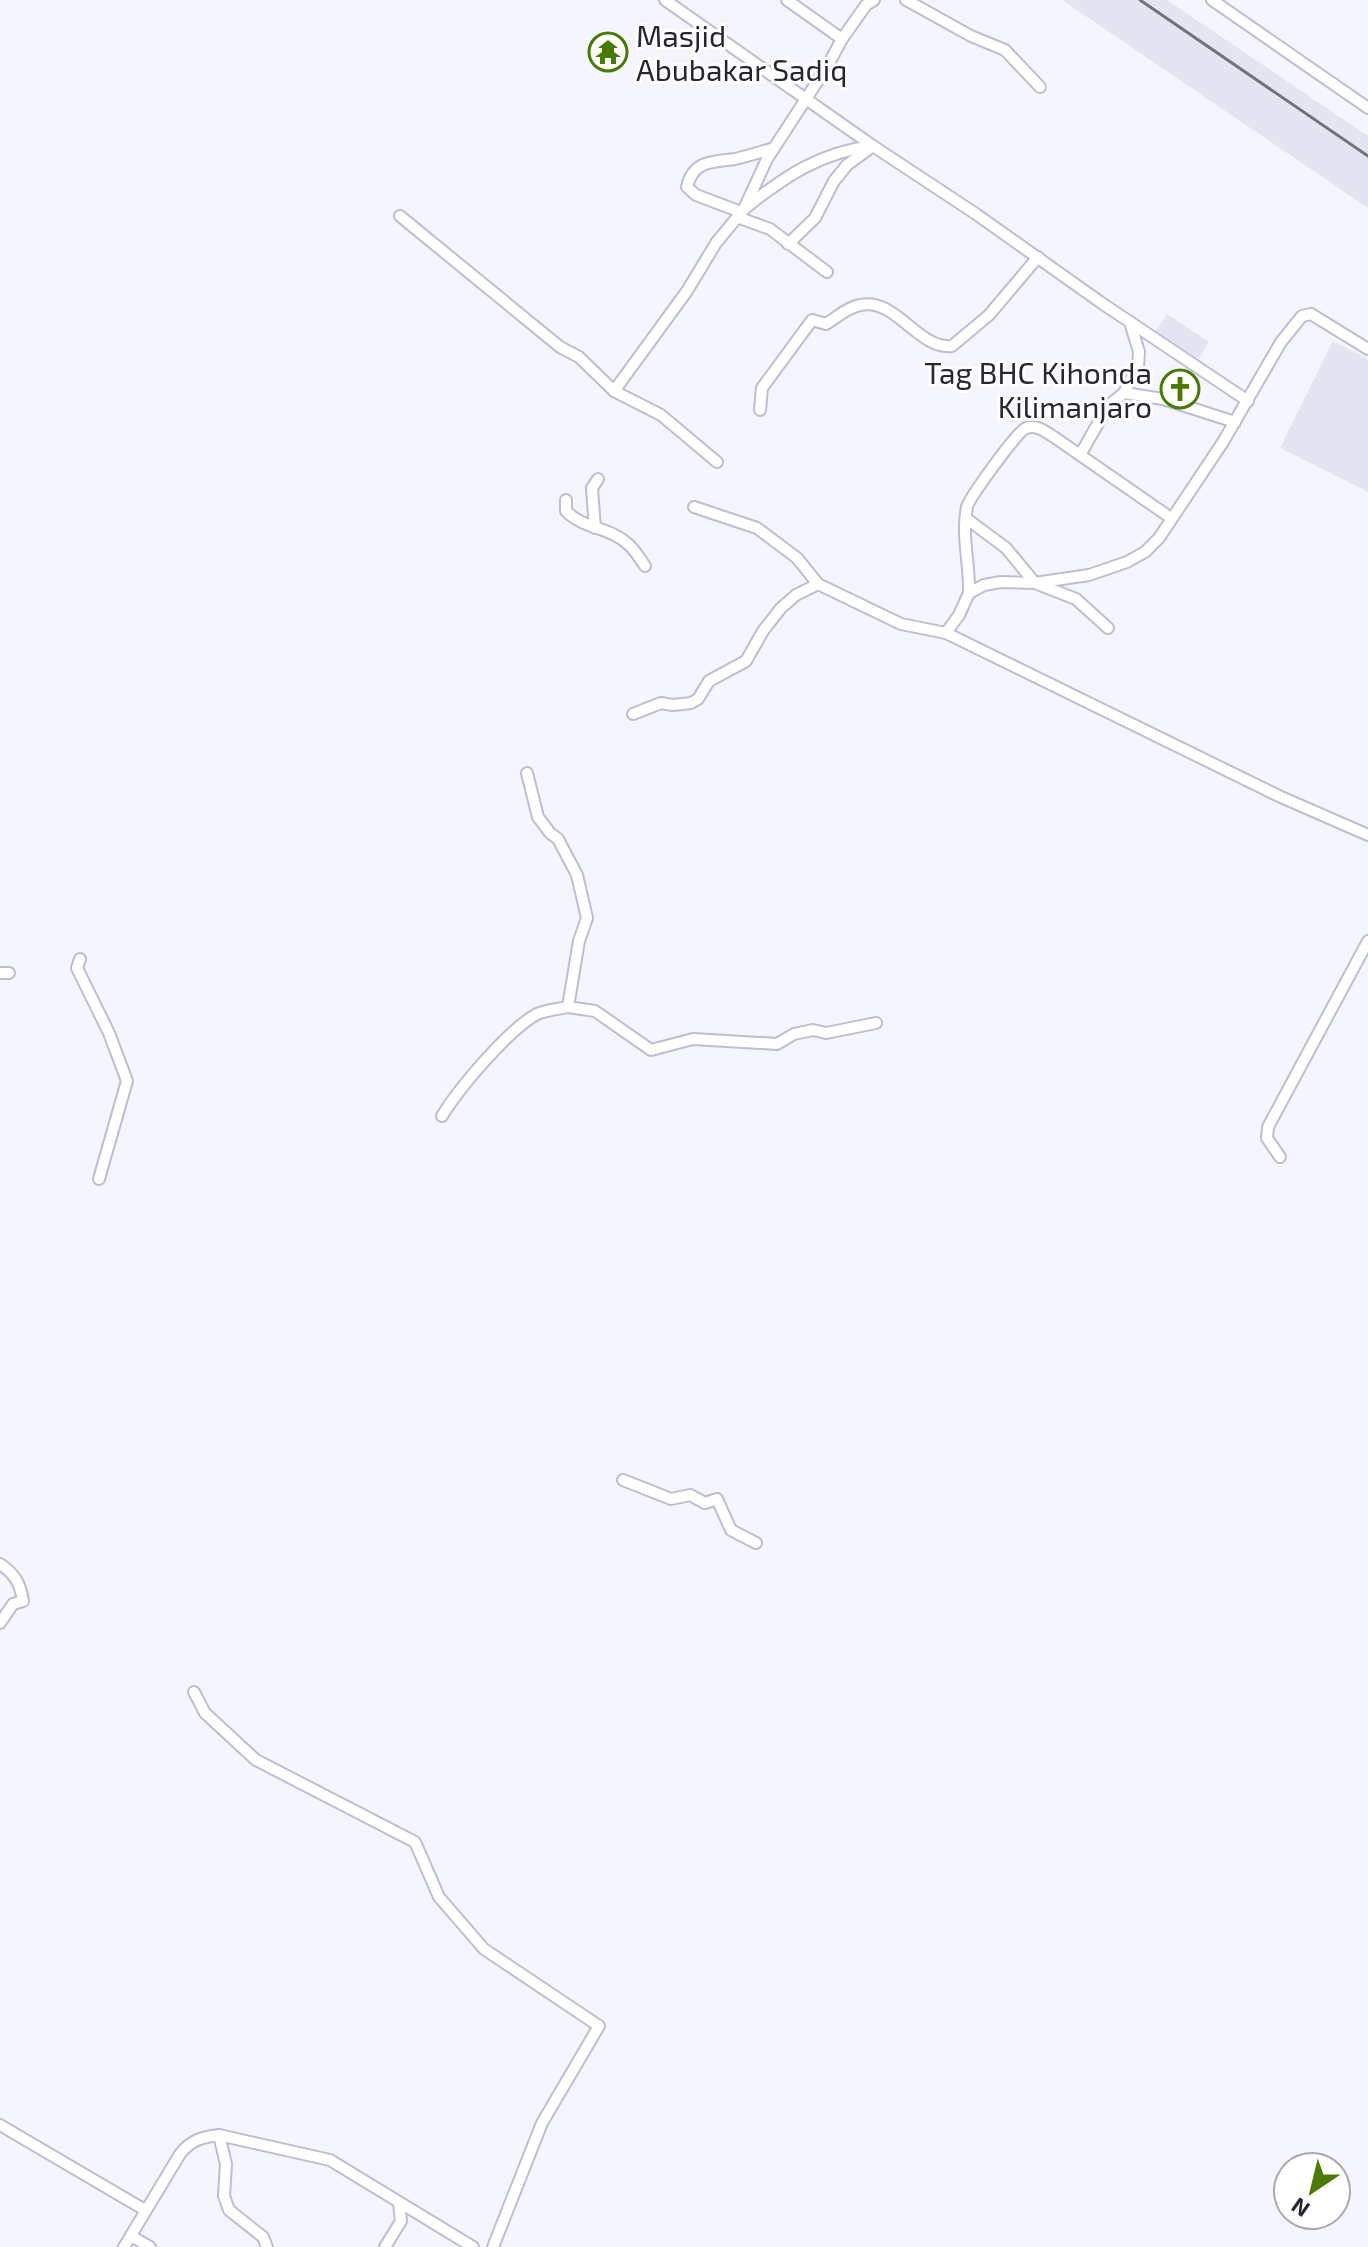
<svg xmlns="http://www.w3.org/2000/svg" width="1368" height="2247" font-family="'Exo 2',sans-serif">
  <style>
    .built { fill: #e4e5f2 }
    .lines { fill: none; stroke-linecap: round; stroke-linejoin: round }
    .minor-casing { stroke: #bcbed5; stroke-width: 14 }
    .minor { stroke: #fff; stroke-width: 10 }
    .rail { stroke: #72737c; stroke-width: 3 }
    .labels { text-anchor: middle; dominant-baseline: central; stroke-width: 6; stroke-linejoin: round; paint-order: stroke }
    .poi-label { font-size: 30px; fill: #262730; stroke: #fff; text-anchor: start }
  </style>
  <rect width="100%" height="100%" fill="#f4f5ff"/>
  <!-- built -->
  <g class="built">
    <polygon points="1062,0 1167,0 1368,136 1368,208"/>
    <polygon points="1167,314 1209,342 1198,360 1155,332"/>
    <polygon points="1333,341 1368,359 1368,492 1280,448"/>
  </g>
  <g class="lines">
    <defs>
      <g id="minor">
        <polyline points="665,0 873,146 847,165 834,181 815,218 788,244"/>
        <polyline points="787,0 842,39"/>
        <polyline points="906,0 971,36 1005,50 1040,87"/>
        <polyline points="1212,0 1368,108"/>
        <path d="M744,209C784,177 820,152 873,146L976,214L1103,304L1248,401"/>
        <path d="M741,212L696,195L687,187C693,160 713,162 735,159C748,156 761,152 774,148"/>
        <polyline points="400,216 560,347 579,357 614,391 661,415 717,462"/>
        <polyline points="737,217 770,229 827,272"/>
        <polyline points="614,391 687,291 716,243 744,209 767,159 828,65 842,39 866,5 874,0"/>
        <polyline points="1124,393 1163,399 1235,422"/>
        <path d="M760,410L762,388L812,320L826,324C836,318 848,307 860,305C896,297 918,350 952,346L989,315L1038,257"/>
        <polyline points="1080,455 1108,406 1124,393 1138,366 1139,352 1130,322"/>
        <path d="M566,500V511C583,529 611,527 629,545C635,550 640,559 645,566"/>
        <polyline points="694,507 757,528 797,558 818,584 901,624 946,633 1281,797 1368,835"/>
        <polyline points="967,519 1006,548 1035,583 1076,599 1108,628"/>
        <polyline points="595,528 592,488 598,479"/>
        <path d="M969,593C970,564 961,536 967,507C969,498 1017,432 1026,428C1036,424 1046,432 1054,437L1171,518"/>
        <polyline points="946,633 959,615 969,593 984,585 1001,582 1035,583 1089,575 1127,562 1145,552 1159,538 1223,442 1281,342 1302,316 1311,314 1368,349"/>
        <polyline points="633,714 661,703 673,705 691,703 698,699 709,681 746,661 763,631 781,608 796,595 818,584"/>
        <polyline points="80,959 77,968 109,1033 127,1081 99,1179"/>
        <polyline points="0,973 9,973"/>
        <polyline points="568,1007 595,1011 651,1050 693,1039 777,1044 794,1034 813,1030 826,1033 876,1023"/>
        <path d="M442,1116C459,1088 509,1029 537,1014C546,1010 559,1009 568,1007L579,941L587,918L577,875L558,839L550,833L538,817L527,773"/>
        <polyline points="1280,1157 1267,1138 1268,1127 1368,941"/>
        <polyline points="623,1480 671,1499 690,1495 705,1503 717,1499 731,1530 756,1543"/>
        <path d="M0,1564C15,1574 20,1583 23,1601L13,1604L0,1623"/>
        <polyline points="194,1692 205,1713 256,1760 415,1842 439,1897 484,1949 599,2026 542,2123 493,2247"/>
        <polyline points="0,2125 145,2210"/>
        <polyline points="219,2135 226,2164 224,2196 229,2210 263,2237 267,2247"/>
        <polyline points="131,2236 150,2247"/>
        <path d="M124,2247L180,2154C191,2140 202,2137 219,2135L330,2160L473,2247"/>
        <polyline points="385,2247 401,2221 399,2203"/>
      </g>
    </defs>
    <!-- minor casing -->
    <use href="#minor" class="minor-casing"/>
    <!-- minor -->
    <use href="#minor" class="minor"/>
    <!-- rail -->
    <polyline class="rail" points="1140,0 1368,156"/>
  </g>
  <!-- icons -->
  <defs>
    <symbol id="temple-ring" viewBox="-11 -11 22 22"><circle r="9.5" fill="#fff" stroke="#4a7a02" stroke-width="1.5"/><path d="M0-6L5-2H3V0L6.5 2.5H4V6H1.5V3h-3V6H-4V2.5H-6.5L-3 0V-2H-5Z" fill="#4a7a02"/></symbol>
    <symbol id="church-ring" viewBox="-11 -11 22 22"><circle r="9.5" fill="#fff" stroke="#4a7a02" stroke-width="1.5"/><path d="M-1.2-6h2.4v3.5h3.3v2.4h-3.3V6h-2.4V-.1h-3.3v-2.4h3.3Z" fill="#4a7a02"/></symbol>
  </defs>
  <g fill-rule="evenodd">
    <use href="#temple-ring" x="586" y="30" width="44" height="44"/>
    <use href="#church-ring" x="1158" y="367" width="44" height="44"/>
  </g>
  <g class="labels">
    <!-- poi labels -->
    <g class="poi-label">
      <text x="636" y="35">Masjid<tspan x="636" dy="34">Abubakar Sadiq</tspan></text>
      <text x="1152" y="372" text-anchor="end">Tag BHC Kihonda<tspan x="1152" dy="34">Kilimanjaro</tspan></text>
    </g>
  </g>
  <!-- north arrow -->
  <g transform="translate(1312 2191) rotate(215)"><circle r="38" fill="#ffffff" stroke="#a8a9ac" stroke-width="2"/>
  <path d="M0-6L14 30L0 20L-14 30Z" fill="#4a7a02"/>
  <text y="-12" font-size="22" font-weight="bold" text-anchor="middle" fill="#262730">N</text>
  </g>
</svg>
